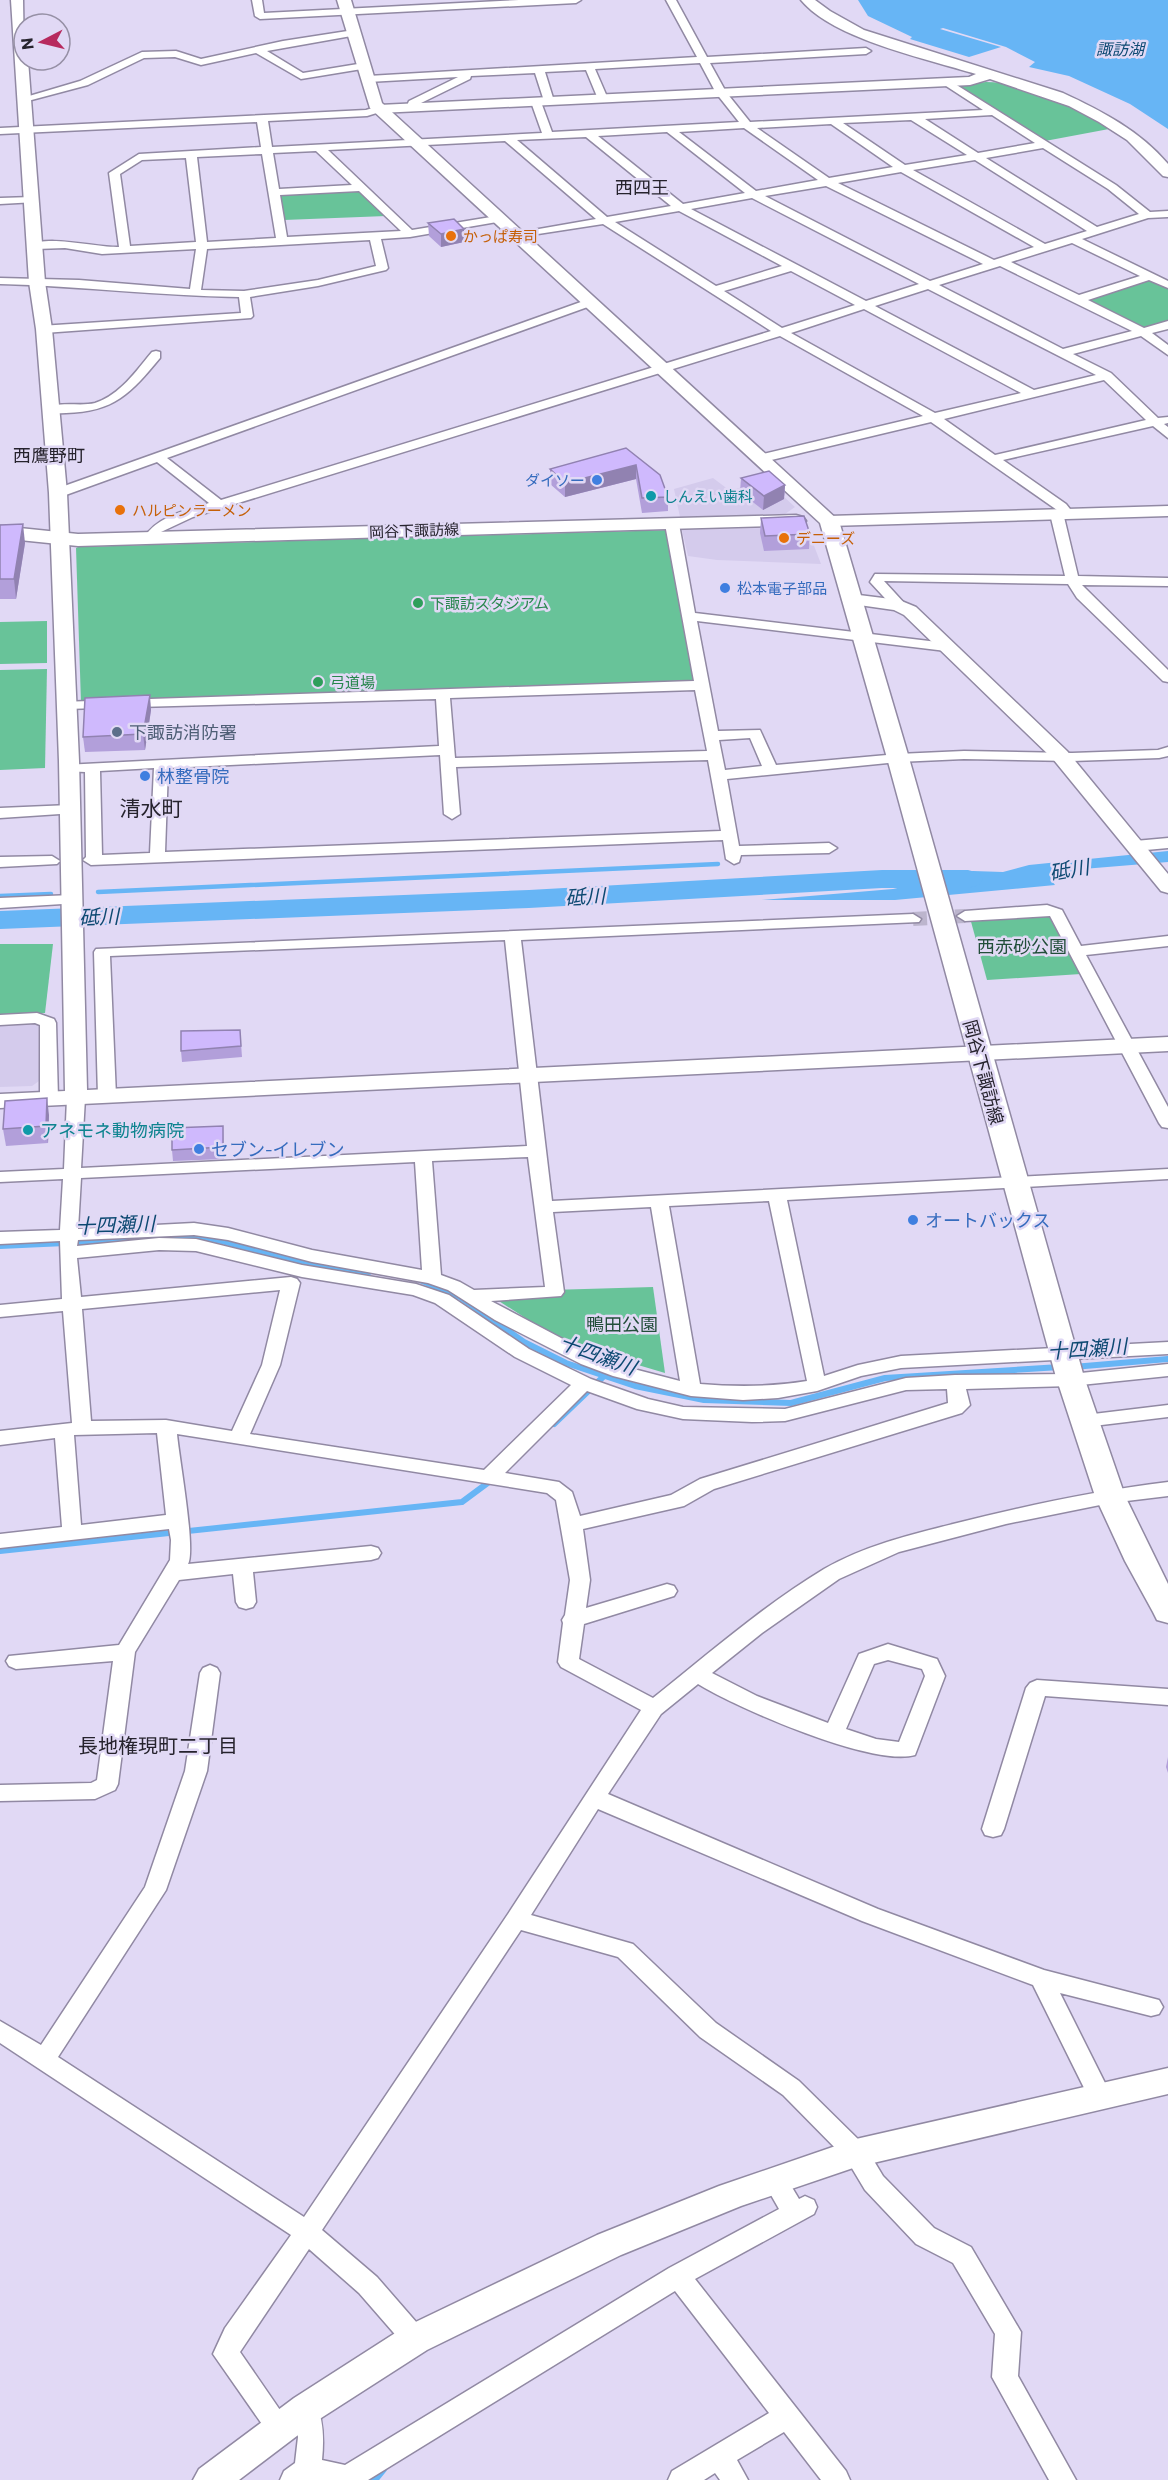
<svg xmlns="http://www.w3.org/2000/svg" width="1168" height="2480" font-family="Commissioner,'Noto Sans JP',sans-serif">
  <style>
    .built { fill: #d4cbec }
    .green { fill: #68c399 }
    .water { fill: #67b5f5 }
    .lines { fill: none; stroke-linecap: round; stroke-linejoin: round }
    .stream-far2 { stroke: #67b5f5; stroke-width: 4.5 }
    .stream-far1 { stroke: #67b5f5; stroke-width: 6 }
    .stream { stroke: #67b5f5; stroke-width: 8 }
    .river { fill: #67b5f5; fill-rule: evenodd }
    .minor-tunnel { stroke: #bcb5cd; stroke-width: 14; stroke-dasharray: 14 7; stroke-linecap: butt }
    .minor-casing { stroke: #9189a3; stroke-width: 3 }
    .tertiary-casing { stroke: #9189a3; stroke-width: 3 }
    .secondary-casing { stroke: #9189a3; stroke-width: 3 }
    .minor { fill: #fff; fill-rule: evenodd }
    .tertiary { fill: #fff; fill-rule: evenodd }
    .secondary { fill: #fff; fill-rule: evenodd }
    .wall { fill: #b29fda }
    .shaded-wall { fill: #9182b1 }
    .building { fill: #cfb9fd; stroke: #9182b1; stroke-width: 1.5 }
    .food-dot { fill: #e8710a; stroke: #e1d9f5; stroke-width: 2 }
    .shop-dot { fill: #3f7fe0; stroke: #e1d9f5; stroke-width: 2 }
    .culture-dot { fill: #0f9aa8; stroke: #e1d9f5; stroke-width: 2 }
    .leisure-dot { fill: #2e9e5b; stroke: #e1d9f5; stroke-width: 2 }
    .service-dot { fill: #5c6f8a; stroke: #e1d9f5; stroke-width: 2 }
    .labels { text-anchor: middle; dominant-baseline: central; stroke-width: 5; stroke-linejoin: round; paint-order: stroke }
    .far-food-label { font-size: 15px; fill: #c56008; stroke: #e1d9f5; text-anchor: start }
    .far-shop-label { font-size: 15px; fill: #366cbe; stroke: #e1d9f5; text-anchor: end }
    .far-culture-label { font-size: 15px; fill: #0d838f; stroke: #e1d9f5; text-anchor: start }
    .far-street-label { font-size: 15px; fill: #26232d; stroke: #e1d9f5 }
    .far-leisure-label { font-size: 15px; fill: #27864d; stroke: #e1d9f5; text-anchor: start }
    .far-water-label { font-size: 16px; font-style: italic; fill: #0d4972; stroke: #e1d9f5 }
    .far-quarter-label { font-size: 18px; fill: #26232d; stroke: #e1d9f5 }
    .service-label { font-size: 18px; fill: #4e5e75; stroke: #e1d9f5; text-anchor: start }
    .shop-label { font-size: 18px; fill: #366cbe; stroke: #e1d9f5; text-anchor: start }
    .park-label { font-size: 18px; fill: #224e3a; stroke: #e1d9f5 }
    .street-label { font-size: 18px; fill: #26232d; stroke: #e1d9f5 }
    .culture-label { font-size: 18px; fill: #0d838f; stroke: #e1d9f5; text-anchor: start }
    .water-label { font-size: 20px; font-style: italic; fill: #0d4972; stroke: #e1d9f5 }
    .neighbourhood-label { font-size: 20px; fill: #26232d; stroke: #e1d9f5 }
    .quarter-label { font-size: 21px; fill: #26232d; stroke: #e1d9f5 }
  </style>
  <rect width="100%" height="100%" fill="#e1d9f5"/>
  <!-- built -->
  <g class="built">
    <polygon points="713,478 729,490 768,482 795,507 785,514 680,517 674,489"/>
    <polygon points="800,527 808,530 821,564 717,560 688,556 682,530"/>
    <polygon points="32,1022 38,1025 39,1081 32,1086 0,1087 0,1024"/>
  </g>
  <!-- green -->
  <g class="green">
    <path d="M986,82C1022,82 1079,109 1109,129L1045,141L955,86Z"/>
    <polygon points="359,189 386,216 284,220 280,194"/>
    <polygon points="1150,280 1168,288 1168,322 1146,328 1139,328 1084,298"/>
    <polygon points="669,530 696,682 81,703 76,548 78,547"/>
    <polygon points="47,621 47,663 0,664 0,622"/>
    <polygon points="47,669 45,768 0,770 0,670"/>
    <polygon points="1051,916 1081,974 987,980 970,918"/>
    <polygon points="0,944 53,944 45,1013 0,1015"/>
    <polygon points="653,1287 665,1373 564,1343 485,1292"/>
  </g>
  <!-- water -->
  <g class="water">
    <polygon points="858,0 1168,0 1168,129 1130,104 1069,76 1029,67 1035,62 1006,47 943,28 940,29 1001,47 969,57 910,39 912,37 868,16"/>
    <polygon points="1168,851 1168,862 1083,869 1052,881 1055,885 895,900 762,900 893,889 973,871 1003,872 1029,865"/>
  </g>
  <g class="lines">
    <!-- stream-far2 -->
    <g class="stream-far2">
      <polyline points="98,892 718,864"/>
      <polyline points="0,896 51,894"/>
    </g>
    <!-- stream-far1 -->
    <g class="stream-far1">
      <polyline points="0,1246 196,1237 222,1241 297,1261 369,1272"/>
      <polyline points="420,1280 460,1297 524,1342 566,1363 635,1386 704,1400 791,1403 885,1378 1060,1367"/>
      <polyline points="1073,1367 1168,1359"/>
      <polyline points="554,1424 604,1376"/>
      <polyline points="0,1551 462,1502 493,1479"/>
    </g>
    <!-- stream -->
    <polyline class="stream" points="374,2480 383,2469"/>
    <!-- river -->
    <polygon class="river" points="882,870 968,870 979,873 983,879 979,885 968,888 882,888 529,908 0,929 0,911 529,890"/>
    <!-- minor-tunnel -->
    <polyline class="minor-tunnel" points="913,919 965,916"/>
    <defs>
      <g id="minor">
        <polygon points="252,0 262,0 264,13 519,0 581,0 576,3 260,19 255,16"/>
        <path d="M666,0H676L707,57L866,48L871,51L866,54L710,63L726,92L750,122L983,110L943,84V80L947,79L1116,185L1150,212L1168,211V217L1148,218L1082,239L1168,281V288L1149,280L1088,300L1144,328L1168,321V329L1152,333L1168,345V355L1141,336L1073,354L1111,373L1158,418L1168,417V423L1164,424L1168,427V438L1153,426L1003,460L1066,504L1074,514L1072,517H1064L1078,576L1168,578V586L1082,585L1168,670V682L1163,681L1077,598L1068,584L884,581L906,605L899,609L894,608L870,582L875,574L1065,576L1050,514L1057,510L931,422L763,462L759,461L757,458L759,455L923,416L780,336L193,517L161,532L156,541L151,542L144,538C156,517 186,510 209,503L157,462L63,496H53L52,493L53,490L592,298L596,300V304L167,458L221,500L771,331L603,224L512,238L510,236L516,233L596,219L505,141L328,150L412,230L497,216L503,219L497,222L410,237L381,239L388,268L386,270L318,286L250,297L253,316L251,318L44,333L40,332V326L241,313L239,297C159,296 80,286 0,284V278L79,280L190,289L196,249L102,254L65,248L36,249L30,246C45,234 98,248 119,247L109,173L139,154L261,147L257,122L0,134V128L366,110L379,106L384,109L383,111L367,116L268,121L272,147L542,133L531,102L536,99L541,102L552,132L739,122L716,93L700,63L595,69L608,99L603,102L598,99L586,70L545,72L554,101L549,104L544,101L535,73L471,76L470,79L417,105L415,110L411,111L406,108L409,101L458,77L368,82L363,79L368,76L697,57ZM992,115L1035,143L978,153L925,119ZM911,120L967,155L905,165L843,123ZM831,124L893,167L829,178L757,128ZM744,128L818,180L756,191L679,132ZM667,132L745,193L683,204L598,136ZM586,137L671,206L607,217L517,140ZM1043,148L1108,189L1139,214L1097,227L986,158ZM316,151L352,185L279,189L273,153ZM262,154L276,238L207,242L197,157ZM186,158L196,242L130,246L120,174L142,160ZM975,160L1087,231L1045,244L913,170ZM901,172L1034,247L994,260L838,183ZM826,186L983,264L930,281L765,196ZM359,191L401,231L287,237L280,195ZM752,198L919,284L866,301L691,209ZM679,211L782,266L716,286L615,222ZM370,240L376,266L318,280L244,291L201,290L207,249ZM1072,243L1140,276L1079,295L1011,262ZM1000,266L1132,331L1063,349L939,285ZM791,271L855,305L782,328L724,291ZM928,289L1096,375L1034,390L875,306ZM864,309L1021,393L935,413L791,333ZM1104,380L1146,420L995,455L944,419Z"/>
        <polygon points="354,30 357,31 357,35 267,51 303,73 364,63 368,64 368,68 301,79 256,53 201,65 175,57 144,58 88,85 24,102 19,99 80,81 142,52 176,51 201,59 283,41"/>
        <polygon points="32,197 37,200 36,202 0,204 0,198"/>
        <path d="M156,351L160,352V358C131,393 114,412 66,413C58,413 50,415 44,410C55,400 80,407 95,403C120,395 136,371 152,352Z"/>
        <path d="M672,520L679,524L695,613L946,643L953,647L946,651L697,621L718,731L760,730L776,765L898,754L964,751L1072,753L1158,750L1168,747V756L1159,758L1072,761L964,759L898,762L727,779L739,846L829,843L837,848L829,853L741,855L739,862L734,864L726,859L723,840L91,865L83,860L86,857L85,772L64,771L62,768L64,765L439,746L436,699L65,709L60,708L58,705L60,702L694,681L665,524ZM695,690L707,751L455,758L450,698ZM750,738L762,766L725,770L719,740ZM440,755L444,814L452,819L460,814L456,767L708,760L721,831L165,852L168,768ZM154,768L150,853L102,855L100,771Z"/>
        <polygon points="70,805 78,810 75,813 0,818 0,808"/>
        <polygon points="1168,838 1168,848 1135,851 1127,846 1135,841"/>
        <polygon points="52,856 60,861 57,864 0,867 0,857"/>
        <polygon points="72,895 80,900 78,903 0,908 0,898"/>
        <polygon points="1047,905 1062,910 1081,946 1168,936 1168,946 1086,955 1168,1107 1168,1128 1162,1127 1159,1123 1050,916 965,921 957,916 965,911"/>
        <path d="M913,914L921,919L919,922L521,940L552,1201L1168,1169V1179L787,1200L824,1376L858,1365L901,1356L1168,1342V1354L901,1368L861,1376L817,1391L778,1398L743,1400L691,1396L613,1376L581,1364L495,1320L448,1290L428,1283L312,1262L228,1240L194,1235L78,1240L77,1246L159,1238L196,1239L302,1265L416,1284L449,1295L529,1349L591,1379L648,1399L683,1407L785,1409L906,1378L955,1375L1071,1374L1168,1364V1376L1071,1386L966,1389L970,1405L962,1413L714,1489L684,1506L583,1529L590,1580L586,1608L667,1584L674,1586L677,1591L674,1596L584,1624L579,1659L653,1698C708,1654 763,1606 824,1569C864,1546 909,1535 953,1524C1024,1506 1095,1491 1168,1482V1496L1110,1503L1006,1524L899,1552L839,1579L762,1633L712,1673L757,1696L828,1723L859,1654L888,1644L937,1659L945,1676L915,1755C873,1767 737,1708 698,1684L661,1714L608,1794L878,1909L1044,1970L1159,2000L1163,2007L1159,2014L1151,2016L1060,1993L1112,2097L1108,2104L1100,2107L1092,2104L1033,1985L862,1921L598,1809L531,1915L633,1944L716,2023L799,2081L865,2146L883,2176L934,2228L971,2247L1021,2332L1018,2376L1076,2480H1049L992,2377L995,2334L953,2263L916,2244L865,2190L847,2160L783,2095L700,2037L618,1957L521,1930L322,2230L377,2277L424,2331L428,2339L424,2347L415,2350L406,2347L359,2293L309,2249L240,2352L293,2429L289,2437L280,2441L271,2437L213,2354L225,2328L291,2235L0,2043V2021L41,2045L145,1887L185,1771L200,1673L203,1668L210,1665L217,1668L220,1673L207,1771L166,1890L58,2057L304,2217L508,1914L641,1710L561,1667L558,1662L563,1623L562,1620L565,1615L570,1580L556,1500L547,1493L177,1434C179,1457 196,1550 188,1564L371,1546L378,1548L381,1553L378,1558L371,1560L253,1572L256,1602L253,1607L246,1609L239,1607L236,1602L233,1574L179,1580L135,1652L118,1784L115,1790L95,1799L0,1801V1785L91,1783L97,1780L113,1661L16,1669L9,1666L6,1661L9,1656L119,1645L170,1560L171,1540L169,1529L0,1548V1534L62,1527L55,1438L0,1445V1431L72,1423L63,1311L0,1317V1305L62,1299L60,1241L0,1244V1232L60,1230L63,1179L0,1182V1172L64,1169L67,1098L70,1094H82L85,1098L81,1168L527,1146L505,940L110,956L116,1096L113,1100H101L98,1096L94,952L96,949ZM528,1157L545,1287L474,1290L460,1282L441,1275L432,1161ZM415,1162L422,1270L312,1250L228,1228L194,1223L78,1229L81,1178ZM769,1201L807,1381C770,1387 736,1387 700,1384L669,1206ZM651,1207L680,1381L626,1367L595,1356L491,1301L561,1296L564,1292L553,1212ZM159,1250L196,1251L302,1277L413,1295L435,1303L515,1357L571,1385L484,1470L250,1434L280,1365L300,1283L297,1279L291,1277L81,1297L77,1258ZM280,1290L262,1365L232,1431L166,1420L91,1421L82,1309ZM947,1389L948,1403L700,1479L671,1495L580,1516L572,1492L559,1482L505,1473L587,1391L637,1409L683,1419L752,1422L785,1421L906,1390ZM157,1433L166,1515L81,1525L74,1435ZM888,1660L922,1669L925,1676L899,1742L876,1739L846,1729L874,1664Z"/>
        <polygon points="37,1013 54,1019 56,1023 58,1099 55,1103 43,1103 40,1099 40,1025 35,1023 0,1025 0,1015"/>
        <polygon points="1168,1405 1168,1417 1085,1427 1078,1426 1075,1421 1078,1416 1085,1415"/>
        <polygon points="1037,1680 1168,1689 1168,1705 1045,1696 1004,1829 1001,1835 993,1837 985,1835 982,1829 1026,1688 1030,1683"/>
        <path d="M775,2171L784,2174L799,2199L805,2196L814,2200L817,2207L814,2214L695,2279L846,2471L850,2480H821L784,2432L737,2460L748,2480H720L715,2473L704,2480H668L672,2471L769,2413L675,2291L368,2480H280L284,2471L295,2463L298,2437L293,2409L297,2401L306,2397L315,2401C324,2420 324,2440 322,2460L345,2465L669,2268L779,2209L763,2181L766,2174Z"/>
      </g>
      <g id="tertiary">
        <polygon points="11,0 23,0 24,60 28,60 45,282 52,329 67,493 79,761 87,1090 1168,1037 1168,1051 0,1108 0,1094 65,1091 59,761 49,493 36,329 29,282"/>
        <path d="M801,0H815L830,11L864,30L1063,93C1102,111 1140,131 1168,164V177L1163,176L1127,140L1099,122L1069,106L990,79L970,85L379,113L372,109L379,105L969,77L976,74C927,59 833,39 801,0Z"/>
        <polygon points="1168,506 1168,516 829,526 823,525 820,521 823,517 829,516"/>
        <polygon points="851,594 899,600 916,607 1067,751 1168,874 1168,893 1161,891 1053,759 904,615 894,610 845,603 842,599 845,595"/>
        <polygon points="1168,2068 1168,2094 856,2167 741,2206 621,2255 427,2350 318,2420 239,2480 193,2480 199,2469 294,2398 403,2328 597,2235 719,2186 856,2139"/>
      </g>
      <g id="secondary">
        <polygon points="337,0 351,0 382,103 839,521 909,758 1084,1377 1125,1496 1168,1584 1168,1623 1157,1620 1153,1612 1125,1561 1095,1496 1056,1377 887,758 820,523 370,108"/>
        <polygon points="796,515 803,517 806,521 803,525 78,546 0,538 0,526 78,534"/>
      </g>
    </defs>
    <!-- minor casing -->
    <use href="#minor" class="minor-casing"/>
    <!-- tertiary casing -->
    <use href="#tertiary" class="tertiary-casing"/>
    <!-- secondary casing -->
    <use href="#secondary" class="secondary-casing"/>
    <!-- minor -->
    <use href="#minor" class="minor"/>
    <!-- tertiary -->
    <use href="#tertiary" class="tertiary"/>
    <!-- secondary -->
    <use href="#secondary" class="secondary"/>
  </g>
  <!-- wall -->
  <g class="wall">
    <polygon points="428,223 464,229 464,242 441,247 429,236"/>
    <polygon points="626,448 668,497 668,511 642,513 636,479 565,497 550,484 550,469"/>
    <polygon points="741,478 785,485 784,499 763,510 740,492"/>
    <polygon points="761,518 810,534 809,549 764,551 760,533"/>
    <polygon points="0,525 25,543 16,599 0,599"/>
    <polygon points="151,710 145,750 85,752 83,737"/>
    <polygon points="240,1030 242,1057 182,1062 181,1051"/>
    <polygon points="49,1115 48,1143 6,1146 3,1129"/>
    <polygon points="223,1126 224,1159 173,1161 172,1150"/>
    <polygon points="1168,1757 1168,1773 1166,1767"/>
  </g>
  <!-- shaded-wall -->
  <g class="shaded-wall">
    <polygon points="464,229 464,242 441,247 441,234"/>
    <polygon points="636,465 636,479 565,497 565,483"/>
    <polygon points="785,485 784,499 763,510 764,496"/>
    <polygon points="23,524 25,543 16,599 14,579"/>
    <polygon points="150,695 151,710 145,750 143,734"/>
    <polygon points="47,1098 49,1115 48,1143 46,1126"/>
  </g>
  <!-- building -->
  <g class="building">
    <polygon points="454,219 464,229 441,234 428,223"/>
    <polygon points="626,448 660,475 668,497 642,498 636,465 565,483 550,469"/>
    <polygon points="769,471 785,485 764,496 741,478"/>
    <polygon points="804,516 810,534 765,536 761,518"/>
    <polygon points="23,524 14,579 0,579 0,525"/>
    <polygon points="150,695 143,734 83,737 85,698"/>
    <polygon points="240,1030 241,1046 181,1051 181,1031"/>
    <polygon points="47,1098 46,1126 3,1129 5,1101"/>
    <polygon points="223,1126 223,1147 172,1150 172,1128"/>
  </g>
  <!-- markers -->
  <g class="food-dot">
    <circle cx="451" cy="236" r="6"/>
    <circle cx="120" cy="510" r="6"/>
    <circle cx="784" cy="538" r="6"/>
  </g>
  <g class="shop-dot">
    <circle cx="597" cy="480" r="6"/>
    <circle cx="725" cy="588" r="6"/>
    <circle cx="145" cy="776" r="6"/>
    <circle cx="199" cy="1149" r="6"/>
    <circle cx="913" cy="1220" r="6"/>
  </g>
  <g class="culture-dot">
    <circle cx="651" cy="496" r="6"/>
    <circle cx="28" cy="1130" r="6"/>
  </g>
  <g class="leisure-dot">
    <circle cx="418" cy="603" r="6"/>
    <circle cx="318" cy="682" r="6"/>
  </g>
  <circle class="service-dot" cx="117" cy="732" r="6"/>
  <g class="labels">
    <!-- far-food labels -->
    <g class="far-food-label">
      <text x="463" y="236">かっぱ寿司</text>
      <text x="132" y="510">ハルピンラーメン</text>
      <text x="796" y="538">デニーズ</text>
    </g>
    <!-- far-shop labels -->
    <g class="far-shop-label">
      <text x="585" y="480">ダイソー</text>
      <text x="737" y="588" text-anchor="start">松本電子部品</text>
    </g>
    <!-- far-culture labels -->
    <g class="far-culture-label">
      <text x="663" y="496">しんえい歯科</text>
    </g>
    <!-- far-street labels -->
    <g class="far-street-label">
      <text transform="translate(414 530) rotate(-2)">岡谷下諏訪線</text>
    </g>
    <!-- far-leisure labels -->
    <g class="far-leisure-label">
      <text x="430" y="603">下諏訪スタジアム</text>
      <text x="330" y="682">弓道場</text>
    </g>
    <!-- far-water labels -->
    <g class="far-water-label">
      <text x="1120" y="48">諏訪湖</text>
    </g>
    <!-- far-quarter labels -->
    <g class="far-quarter-label">
      <text x="642" y="187">西四王</text>
      <text x="49" y="455">西鷹野町</text>
    </g>
    <!-- service labels -->
    <g class="service-label">
      <text x="129" y="732">下諏訪消防署</text>
    </g>
    <!-- shop labels -->
    <g class="shop-label">
      <text x="157" y="776">林整骨院</text>
      <text x="211" y="1149">セブン-イレブン</text>
      <text x="925" y="1220">オートバックス</text>
    </g>
    <!-- park labels -->
    <g class="park-label">
      <text x="1022" y="946">西赤砂公園</text>
      <text x="622" y="1324">鴨田公園</text>
    </g>
    <!-- street labels -->
    <g class="street-label">
      <text transform="translate(984 1072) rotate(75)">岡谷下諏訪線</text>
    </g>
    <!-- culture labels -->
    <g class="culture-label">
      <text x="40" y="1130">アネモネ動物病院</text>
    </g>
    <!-- water labels -->
    <g class="water-label">
      <text transform="translate(1069 869) rotate(-10)">砥川</text>
      <text transform="translate(585 896) rotate(-3)">砥川</text>
      <text transform="translate(99 916) rotate(-2)">砥川</text>
      <text transform="translate(115 1224) rotate(-2)">十四瀬川</text>
      <text transform="translate(1087 1348) rotate(-4)">十四瀬川</text>
      <text transform="translate(598 1354) rotate(20)">十四瀬川</text>
    </g>
    <!-- neighbourhood labels -->
    <g class="neighbourhood-label">
      <text x="158" y="1745">長地権現町二丁目</text>
    </g>
    <!-- quarter labels -->
    <g class="quarter-label">
      <text x="151" y="807">清水町</text>
    </g>
  </g>
  <!-- north arrow -->
  <g transform="translate(42 42) rotate(263)"><circle r="28" fill="#e1d9f5" stroke="#9690a5" stroke-width="1.5"/>
  <path d="M0-4.5L10 22L0 15L-10 22Z" fill="#b72a5e"/>
  <text y="-9" font-size="16" font-weight="bold" text-anchor="middle" fill="#26232d">N</text>
  </g>
</svg>
